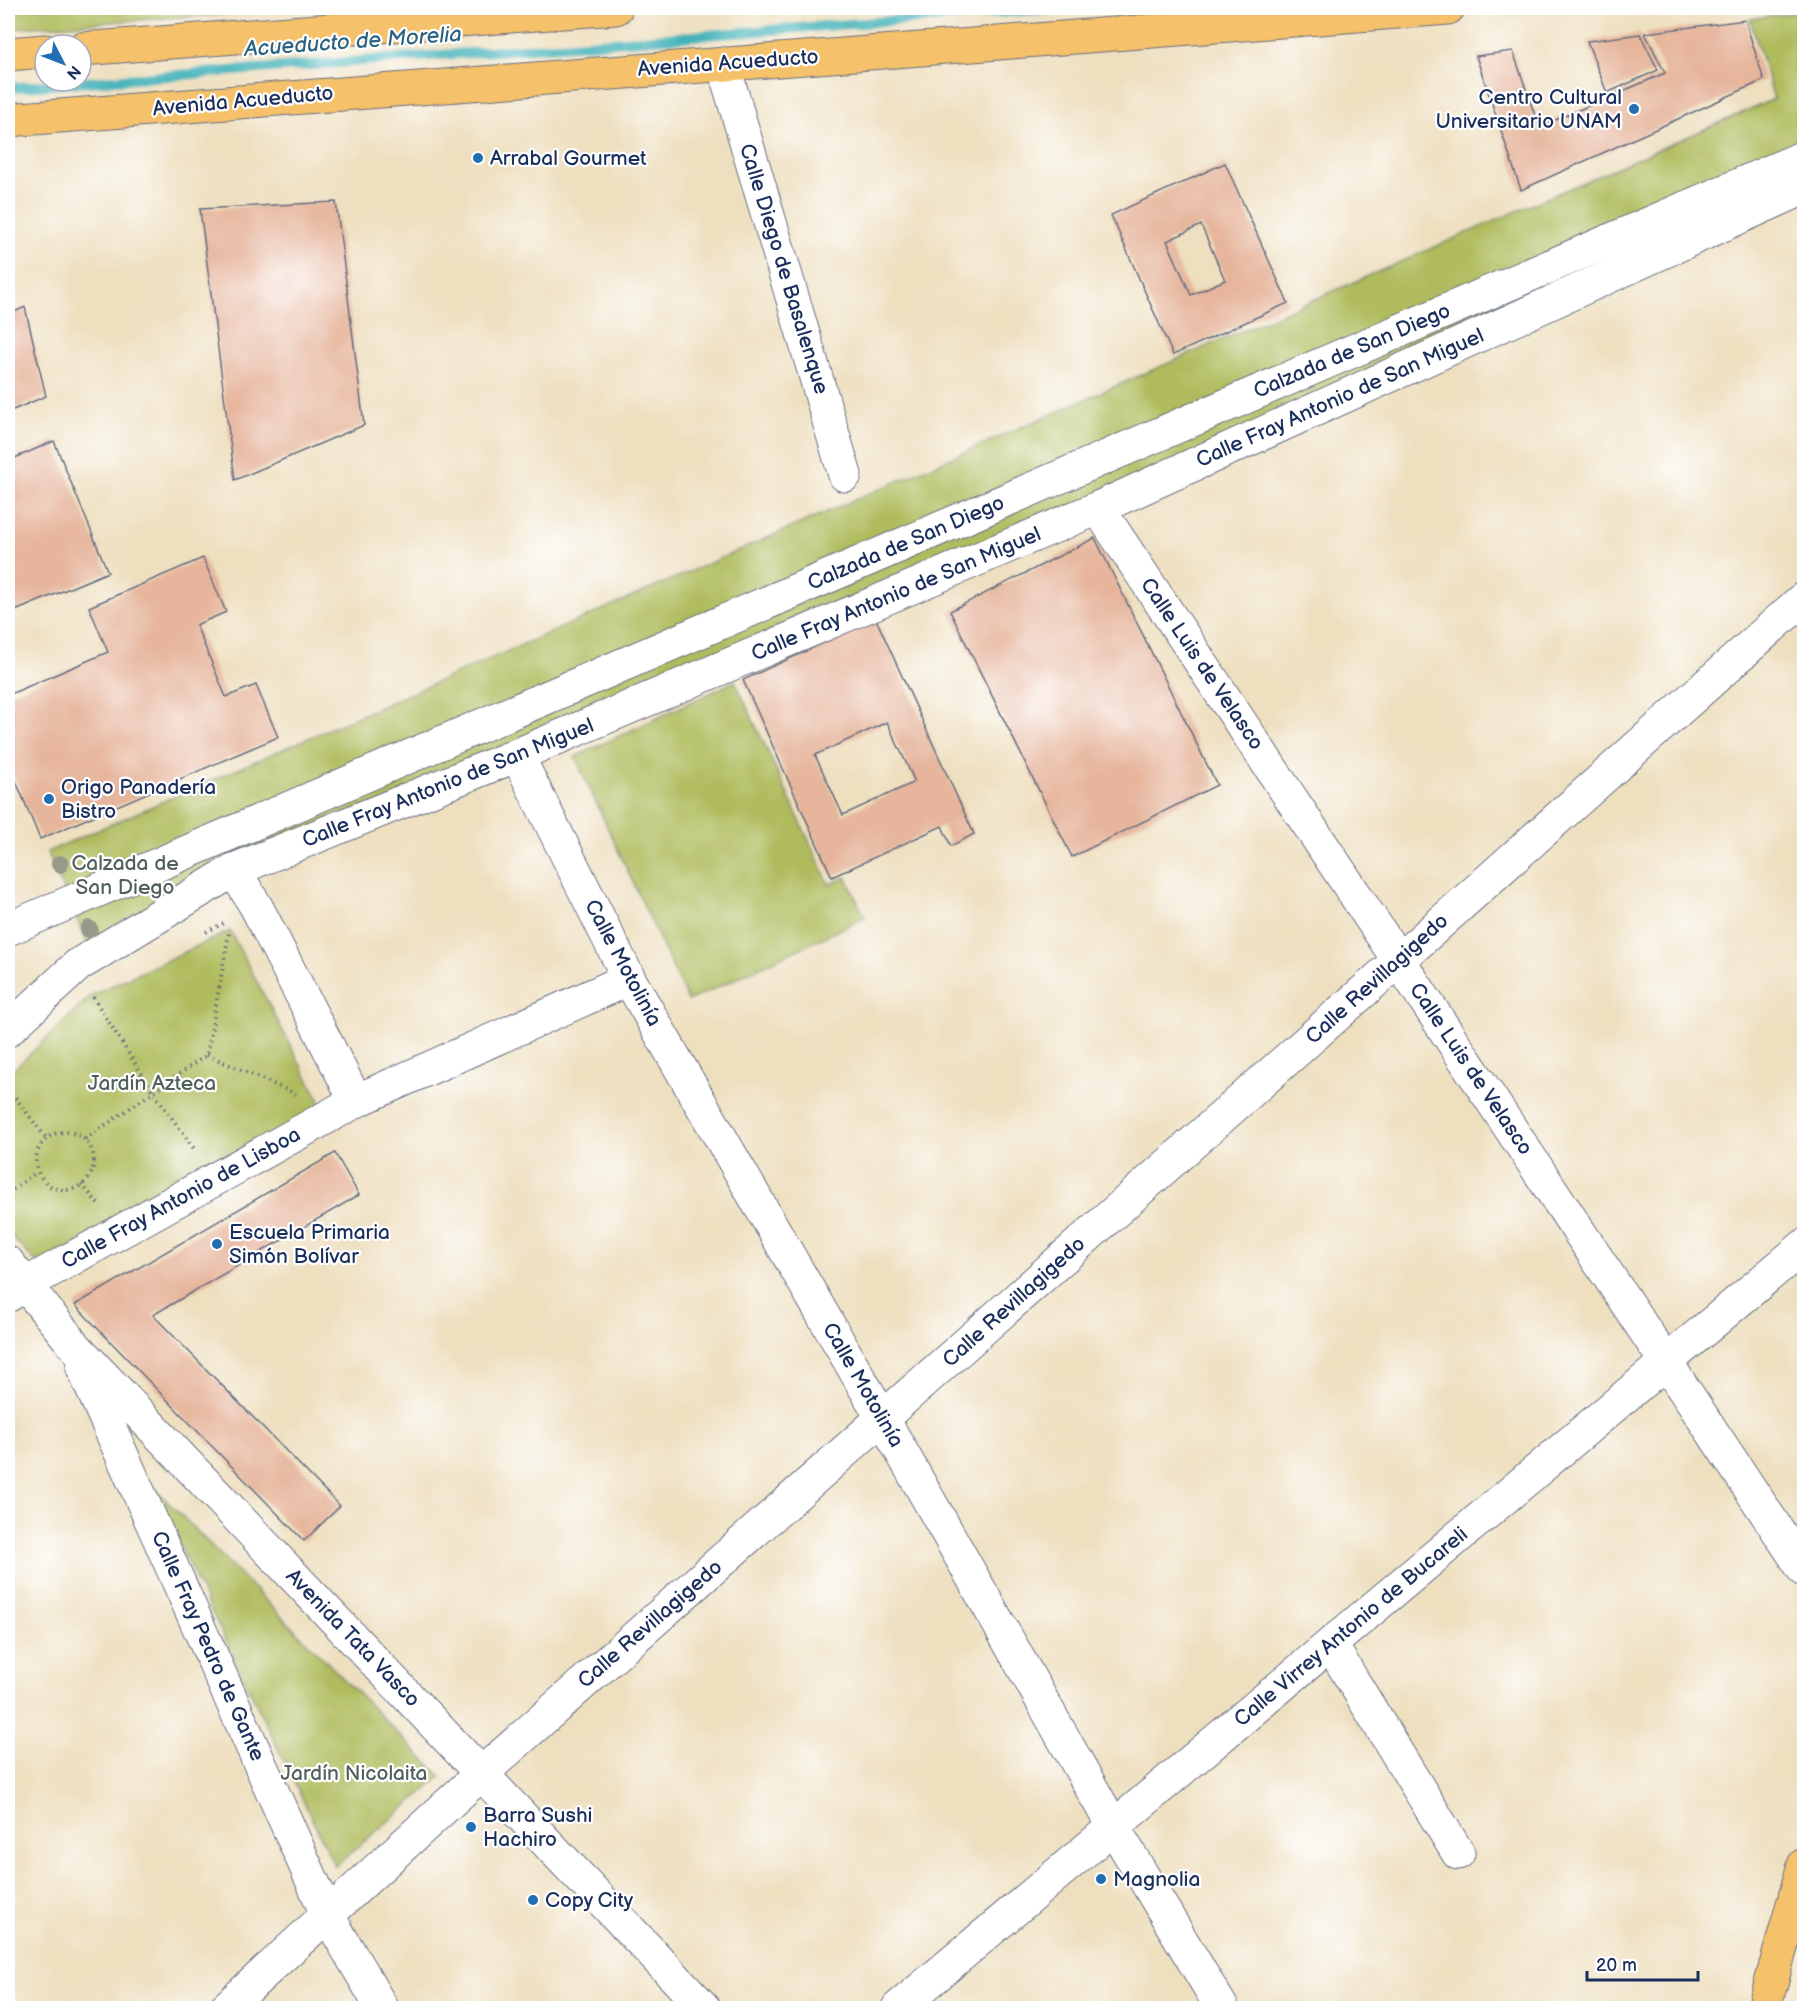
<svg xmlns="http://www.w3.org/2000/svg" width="1812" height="2016" font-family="'Balsamiq Sans',sans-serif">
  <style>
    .green { fill: #afbb5c; stroke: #65755d; stroke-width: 1.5 }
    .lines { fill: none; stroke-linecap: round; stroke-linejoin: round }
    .stream { stroke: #42b2b9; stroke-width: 10 }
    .building { fill: #e6b59b; fill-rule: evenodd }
    .minor-casing { stroke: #656d80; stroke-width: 35 }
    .major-casing { stroke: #656d80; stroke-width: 35 }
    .path { stroke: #656d80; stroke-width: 4; stroke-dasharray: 1.5 4.5; stroke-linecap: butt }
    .minor { stroke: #fff; stroke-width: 33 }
    .major { stroke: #f5c16b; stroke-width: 33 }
    .tree { fill: #979989 }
    .poi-dot { fill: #1f6fb2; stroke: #fff; stroke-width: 2 }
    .labels { text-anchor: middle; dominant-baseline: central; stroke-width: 4.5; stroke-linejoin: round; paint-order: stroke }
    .street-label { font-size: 21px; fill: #1b2f5e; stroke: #fff }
    .poi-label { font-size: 21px; fill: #1b2f5e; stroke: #fff; text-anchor: start }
    .park-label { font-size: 21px; fill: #4f605d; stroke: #fff }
    .water-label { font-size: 22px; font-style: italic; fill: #2b6382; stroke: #fff }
  </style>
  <rect width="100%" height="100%" fill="#fff"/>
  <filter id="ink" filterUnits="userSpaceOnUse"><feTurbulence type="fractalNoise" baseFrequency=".0167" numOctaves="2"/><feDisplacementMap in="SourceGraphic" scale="12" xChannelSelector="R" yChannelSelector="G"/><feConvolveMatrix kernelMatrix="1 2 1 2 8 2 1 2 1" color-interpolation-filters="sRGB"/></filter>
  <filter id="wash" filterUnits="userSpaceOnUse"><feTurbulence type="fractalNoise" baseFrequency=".008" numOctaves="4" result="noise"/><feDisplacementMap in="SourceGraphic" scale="24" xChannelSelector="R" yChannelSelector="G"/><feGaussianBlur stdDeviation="1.35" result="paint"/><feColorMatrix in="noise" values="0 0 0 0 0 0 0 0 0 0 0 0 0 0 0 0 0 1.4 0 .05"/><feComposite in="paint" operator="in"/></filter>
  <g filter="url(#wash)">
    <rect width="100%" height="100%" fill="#eedfbf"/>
    <!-- green -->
    <g class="green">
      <polygon points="8,8 318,8 8,29"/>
      <polygon points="1804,11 1804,179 90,949 47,852 1774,99 1750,19"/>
      <polygon points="735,681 829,884 846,877 865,918 688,1001 575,757"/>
      <polygon points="230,931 324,1109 39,1265 8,1233 8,1075 92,995"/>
      <polygon points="149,1483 441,1777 335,1866"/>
    </g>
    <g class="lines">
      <!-- stream -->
      <polyline class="stream" points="8,88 1061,8"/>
    </g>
    <g id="blocks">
      <!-- building -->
      <g class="building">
        <polygon points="1745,20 1764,80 1521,190 1476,56 1513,51 1539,127 1665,73 1645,33"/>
        <polygon points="1640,34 1658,70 1607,93 1587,41"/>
        <path d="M1225,163L1288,303L1173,355L1111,215ZM1201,225L1225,280L1191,295L1167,241Z"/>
        <polygon points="336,202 364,425 235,480 200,209"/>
        <polygon points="8,236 14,259 8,260"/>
        <polygon points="25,307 46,396 8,412 8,315"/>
        <polygon points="54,441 108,572 8,614 8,461"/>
        <polygon points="1095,538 1217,785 1072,857 950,611"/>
        <polygon points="203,558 226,612 196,625 226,697 256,685 278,737 40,839 8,762 8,695 108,652 89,607"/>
        <path d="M876,619L974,834L951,846L942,826L832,877L743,680ZM887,722L915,782L843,815L815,755Z"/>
        <polygon points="335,1153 359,1195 153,1315 340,1506 304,1541 75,1305"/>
      </g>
    </g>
  </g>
  <g filter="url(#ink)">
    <use href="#blocks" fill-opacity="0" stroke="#656d80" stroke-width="1.5"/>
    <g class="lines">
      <defs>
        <g id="minor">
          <polyline points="723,64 845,475"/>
          <polyline points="1098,508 1804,1570"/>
          <polyline points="517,755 629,979 883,1419 1114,1828 1222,2008"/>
          <polyline points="234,870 257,908 356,1101"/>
          <polyline points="8,929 1804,157"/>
          <polyline points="8,1030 78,965 234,870 517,755 1098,508 1804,188"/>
          <polyline points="8,1263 73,1344 704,2008"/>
          <polyline points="9,1295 26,1284 356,1101 629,979"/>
          <polyline points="83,1368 328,1916 382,2008"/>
          <polyline points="1331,1645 1458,1853"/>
          <polyline points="226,2008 482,1773 1399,960 1804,598"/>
          <polyline points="898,2008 1804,1246"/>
        </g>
        <g id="major">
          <polyline points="81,49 616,8"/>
          <polyline points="8,54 45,51"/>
          <polyline points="8,120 1448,8"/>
          <polyline points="1764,2008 1804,1865"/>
        </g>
      </defs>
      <!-- minor casing -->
      <use href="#minor" class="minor-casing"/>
      <!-- major casing -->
      <use href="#major" class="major-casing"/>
      <!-- path -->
      <g class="path">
        <polyline points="206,932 226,922"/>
        <polyline points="93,997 153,1092 195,1150"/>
        <polyline points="207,1055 296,1094"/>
        <polyline points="8,1088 46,1138"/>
        <circle cx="65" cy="1161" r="29"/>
        <polyline points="85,1139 207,1055 229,933"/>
        <polyline points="82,1184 98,1204"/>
        <polyline points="8,1193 37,1172"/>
      </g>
      <!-- minor -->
      <use href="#minor" class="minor"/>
      <!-- major -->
      <use href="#major" class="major"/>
    </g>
    <!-- trees -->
    <g class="tree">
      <circle cx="60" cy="864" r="9"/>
      <circle cx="89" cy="929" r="9"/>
    </g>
  </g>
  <!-- markers -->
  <g class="poi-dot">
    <circle cx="1634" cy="109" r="6"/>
    <circle cx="478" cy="158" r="6"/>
    <circle cx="49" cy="799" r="6"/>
    <circle cx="217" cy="1244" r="6"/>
    <circle cx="471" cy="1827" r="6"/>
    <circle cx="1101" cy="1879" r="6"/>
    <circle cx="533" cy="1900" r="6"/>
  </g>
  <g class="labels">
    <!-- street labels -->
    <g class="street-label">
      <text transform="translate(728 63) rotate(-4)">Avenida Acueducto</text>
      <text transform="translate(243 101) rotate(-5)">Avenida Acueducto</text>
      <text transform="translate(784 269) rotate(73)">Calle Diego de Basalenque</text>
      <text transform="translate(1352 351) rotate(-23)">Calzada de San Diego</text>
      <text transform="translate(1340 398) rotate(-24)">Calle Fray Antonio de San Miguel</text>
      <text transform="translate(906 543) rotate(-23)">Calzada de San Diego</text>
      <text transform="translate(896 594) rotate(-23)">Calle Fray Antonio de San Miguel</text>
      <text transform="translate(1202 664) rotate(56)">Calle Luis de Velasco</text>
      <text transform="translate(448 783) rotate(-22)">Calle Fray Antonio de San Miguel</text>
      <text transform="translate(623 963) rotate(62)">Calle Motolinía</text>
      <text transform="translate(1377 979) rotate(-42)">Calle Revillagigedo</text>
      <text transform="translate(1471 1069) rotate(56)">Calle Luis de Velasco</text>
      <text transform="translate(181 1198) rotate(-29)">Calle Fray Antonio de Lisboa</text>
      <text transform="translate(1014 1302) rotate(-42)">Calle Revillagigedo</text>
      <text transform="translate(863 1385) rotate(60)">Calle Motolinía</text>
      <text transform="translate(650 1624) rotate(-41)">Calle Revillagigedo</text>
      <text transform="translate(1351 1627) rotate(-40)">Calle Virrey Antonio de Bucareli</text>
      <text transform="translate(353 1638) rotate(46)">Avenida Tata Vasco</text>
      <text transform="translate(208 1646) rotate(66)">Calle Fray Pedro de Gante</text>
    </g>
    <!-- poi labels -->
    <g class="poi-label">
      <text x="1622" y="97" text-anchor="end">Centro Cultural<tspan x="1622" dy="24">Universitario UNAM</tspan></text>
      <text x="490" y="158">Arrabal Gourmet</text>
      <text x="61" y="787">Origo Panadería<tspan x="61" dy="24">Bistro</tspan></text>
      <text x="229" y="1232">Escuela Primaria<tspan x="229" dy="24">Simón Bolívar</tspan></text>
      <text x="483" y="1815">Barra Sushi<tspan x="483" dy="24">Hachiro</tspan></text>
      <text x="1113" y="1879">Magnolia</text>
      <text x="545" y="1900">Copy City</text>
    </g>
    <!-- park labels -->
    <g class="park-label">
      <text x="125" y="863">Calzada de<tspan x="125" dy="24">San Diego</tspan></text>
      <text x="152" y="1083">Jardín Azteca</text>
      <text x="354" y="1773">Jardín Nicolaita</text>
    </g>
    <!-- water labels -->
    <g class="water-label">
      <text transform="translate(353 42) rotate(-4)">Acueducto de Morelia</text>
    </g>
  </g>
  <!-- margin -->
  <rect width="1812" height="2016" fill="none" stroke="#fff" stroke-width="30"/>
  <!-- north arrow -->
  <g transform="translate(63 63) rotate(132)"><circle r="28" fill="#ffffff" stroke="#a4acbf" stroke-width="1.5"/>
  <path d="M0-4.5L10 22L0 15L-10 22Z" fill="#1f6fb2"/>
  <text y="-9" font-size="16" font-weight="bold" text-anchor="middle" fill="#1b2f5e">N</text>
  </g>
  <!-- scale -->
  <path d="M1587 1971v9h111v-9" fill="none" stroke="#1b2f5e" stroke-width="3"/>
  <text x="1596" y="1971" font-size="18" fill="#1b2f5e" stroke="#ffffff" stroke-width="4.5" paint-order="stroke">20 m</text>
</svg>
